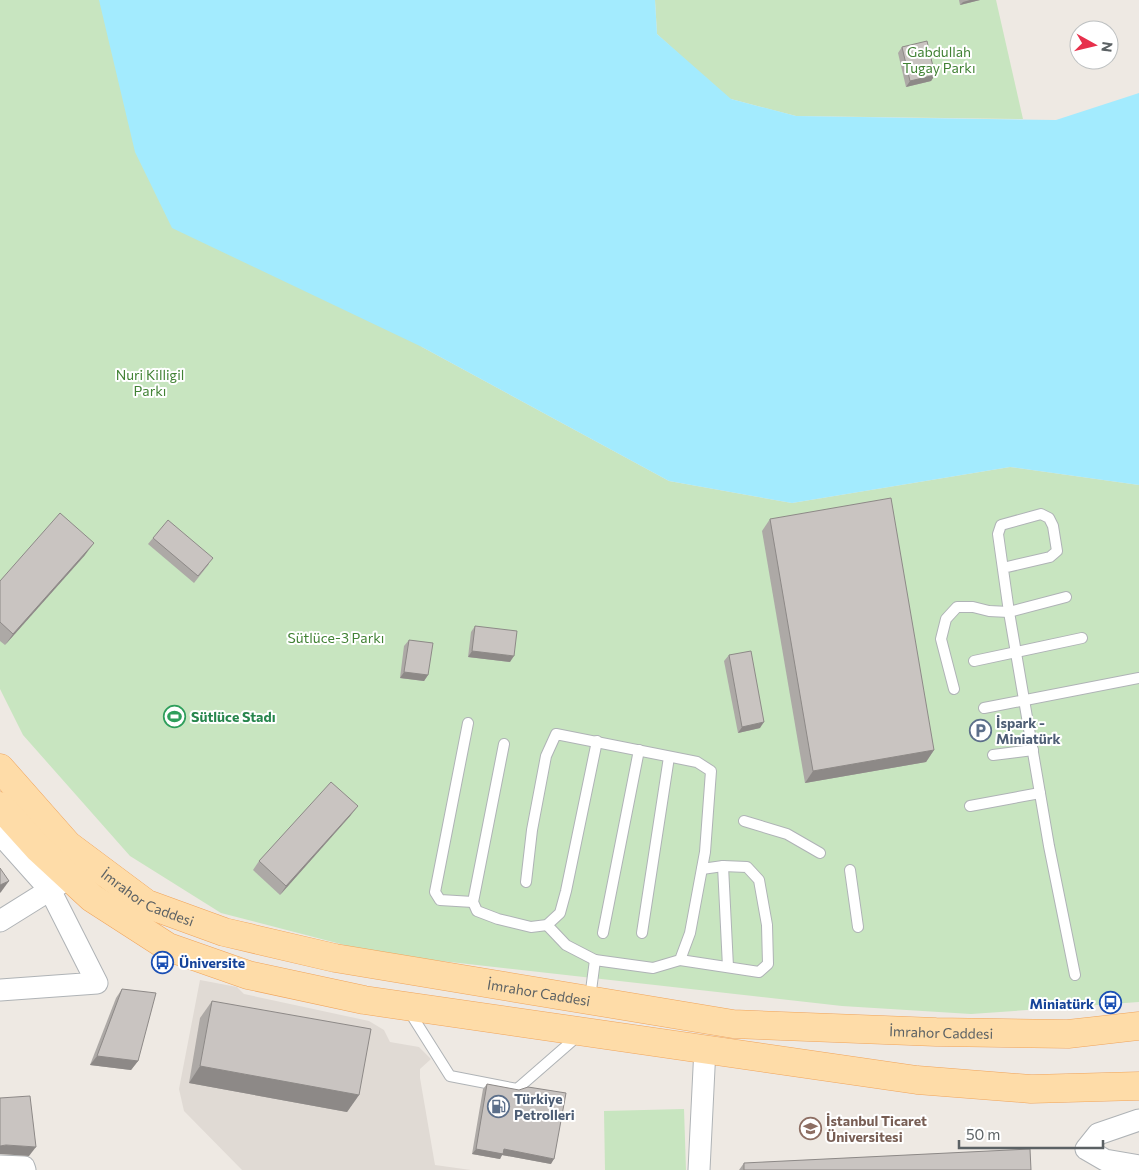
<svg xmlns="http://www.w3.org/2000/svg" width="1139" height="1170" font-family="Commissioner,sans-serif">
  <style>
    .education { fill: #e0dad4 }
    .green { fill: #c8e5c0 }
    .water { fill: #a3ebfe }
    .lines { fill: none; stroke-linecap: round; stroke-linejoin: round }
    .lane-casing { stroke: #afb3b6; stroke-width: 12 }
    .street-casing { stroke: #afb3b6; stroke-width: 23 }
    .primary-casing { stroke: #f0a45b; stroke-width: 29 }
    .lane { stroke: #fff; stroke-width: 10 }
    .street { stroke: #fff; stroke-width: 21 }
    .primary { stroke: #fedca8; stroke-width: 28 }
    .wall { fill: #ada9a6 }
    .shaded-wall { fill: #8d8987 }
    .building { fill: #c9c4c1; stroke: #8d8987 }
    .labels { text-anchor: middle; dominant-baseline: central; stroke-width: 4; stroke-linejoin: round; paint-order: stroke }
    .park-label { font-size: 14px; fill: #428235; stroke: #fff }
    .leisure-label { font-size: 14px; font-weight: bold; fill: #27864d; stroke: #fff; text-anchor: start }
    .service-label { font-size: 14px; font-weight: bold; fill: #4e5e75; stroke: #fff; text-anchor: start }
    .street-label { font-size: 14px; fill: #5b6164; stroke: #fff }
    .transit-label { font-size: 14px; font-weight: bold; fill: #164399; stroke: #fff; text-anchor: start }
    .education-label { font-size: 14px; font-weight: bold; fill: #785e54; stroke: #fff; text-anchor: start }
  </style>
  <rect width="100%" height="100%" fill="#eee9e3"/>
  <!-- education -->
  <polygon class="education" points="200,980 237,987 244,994 369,1021 384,1030 390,1042 419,1047 431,1059 420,1069 420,1078 435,1165 471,1170 242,1170 184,1111 179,1089"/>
  <!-- green -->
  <g class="green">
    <polygon points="0,0 99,0 422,347 669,481 792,503 1010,467 1139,485 1139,1002 971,1014 842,1006 379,954 221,913 130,856 23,735 0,689"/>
    <polygon points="655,0 996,0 1023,119 796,116 727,98 657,34"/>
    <polygon points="684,1109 686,1170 605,1170 604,1111"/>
  </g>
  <!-- water -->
  <polygon class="water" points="99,0 655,0 657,34 731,99 796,116 1056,120 1139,93 1139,485 1010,467 792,503 669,481 422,347 172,228 135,152"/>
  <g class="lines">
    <defs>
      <g id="lane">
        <polyline points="1003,568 1050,557 1057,551 1053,526 1049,518 1041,514 1001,525 998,534 1009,612 1049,846 1075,975"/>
        <polyline points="974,661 1082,638"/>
        <polyline points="954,689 941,639 946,619 957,607 973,607 989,611 1009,612 1066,597"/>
        <polyline points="984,708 1139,678"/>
        <polyline points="468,723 435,892 440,900 473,902"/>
        <polyline points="504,744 473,902 477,911 498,919 531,927 547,925 560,913 566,891 597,741"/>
        <polyline points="993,755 1033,750"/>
        <polyline points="970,806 1040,793"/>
        <polyline points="744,821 787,834 820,853"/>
        <polyline points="723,866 728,967"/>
        <polyline points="850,870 858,927"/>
        <polyline points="526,882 532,830 546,756 556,734 697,762 711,771 705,852 690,933 680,960 653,968 595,960 590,998"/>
        <polyline points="547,925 566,945 595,960"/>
        <polyline points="603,933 639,750"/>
        <polyline points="642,933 669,757"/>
        <polyline points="680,960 759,972 768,964 767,925 759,880 747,867 723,866 702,869"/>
        <polyline points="409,1011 450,1076 517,1089 579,1035"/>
      </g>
      <g id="street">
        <polyline points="0,834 50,890 97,983 0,990"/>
        <polyline points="0,921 61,883"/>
        <polyline points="1139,1120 1098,1134 1086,1149 1105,1160 1139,1166"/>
        <polyline points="0,1166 24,1167 25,1170"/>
        <polyline points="699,1170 705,1048"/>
      </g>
      <g id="primary">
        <path id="s1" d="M0,768L68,845L147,904L224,932L335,958L733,1024L936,1032L1068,1034L1139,1026"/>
        <polyline points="0,806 39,849 92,898 168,947 248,975 364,1000 917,1080 1031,1089 1139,1086"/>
      </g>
    </defs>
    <!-- lane casing -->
    <use href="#lane" class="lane-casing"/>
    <!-- street casing -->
    <use href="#street" class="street-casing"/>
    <!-- primary casing -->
    <use href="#primary" class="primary-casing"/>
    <!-- lane -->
    <use href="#lane" class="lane"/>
    <!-- street -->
    <use href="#street" class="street"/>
    <!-- primary -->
    <use href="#primary" class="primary"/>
  </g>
  <!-- wall -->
  <g class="wall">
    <polygon points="959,0 980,0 960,5"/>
    <polygon points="902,47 935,75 931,81 906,87 898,53"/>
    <polygon points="770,519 934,750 926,762 805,783 762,531"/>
    <polygon points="153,538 209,564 194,583 148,544"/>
    <polygon points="85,555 5,645 0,641 0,581"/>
    <polygon points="475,626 510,662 468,657 471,632"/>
    <polygon points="409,640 428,675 424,681 400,678 404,646"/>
    <polygon points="729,655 760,728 738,733 724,661"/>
    <polygon points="351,815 280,895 253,870 259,861"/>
    <polygon points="122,989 138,1061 131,1070 90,1065 116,998"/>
    <polygon points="212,1001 359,1095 347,1112 189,1083 200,1018"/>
    <polygon points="487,1084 551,1164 502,1155 500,1159 472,1154 483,1089"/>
    <polygon points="744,1163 1031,1170 739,1170"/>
  </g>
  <!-- shaded-wall -->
  <g class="shaded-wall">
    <polygon points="970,0 980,0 960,5 963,2"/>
    <polygon points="935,75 931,81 906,87 910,81"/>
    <polygon points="94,543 85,555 5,645 13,634"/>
    <polygon points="472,651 514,656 510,662 468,657"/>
    <polygon points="404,672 428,675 424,681 400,678"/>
    <polygon points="764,722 760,728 738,733 742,727"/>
    <polygon points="934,750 926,762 805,783 813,771"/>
    <polygon points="358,806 351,815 280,895 286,886"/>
    <polygon points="9,881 1,892 0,893 0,885"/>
    <polygon points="97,1056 138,1061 131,1070 90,1065"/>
    <polygon points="200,1066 359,1095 347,1112 189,1083"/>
    <polygon points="6,1145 36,1147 29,1156 0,1154 0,1146"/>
    <polygon points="476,1149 504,1149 554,1159 551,1164 502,1155 500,1159 472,1154"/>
  </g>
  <!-- building -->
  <g class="building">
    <polygon points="927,41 935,75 910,81 902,47"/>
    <polygon points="891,498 934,750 813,771 770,519"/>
    <polygon points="60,513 94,543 13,634 0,622 0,581"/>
    <polygon points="168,520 213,558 198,576 153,538"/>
    <polygon points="475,626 517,631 514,656 472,651"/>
    <polygon points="409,640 433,643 428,675 404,672"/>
    <polygon points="751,651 764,722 742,727 729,655"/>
    <polygon points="331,782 358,806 286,886 259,861"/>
    <polygon points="0,868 9,881 0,885"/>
    <polygon points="122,989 156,993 138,1061 97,1056"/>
    <polygon points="212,1001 371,1029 359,1095 200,1066"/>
    <polygon points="487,1084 519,1090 528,1087 566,1093 554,1159 504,1149 503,1154 476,1149"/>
    <polygon points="30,1096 36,1147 6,1145 0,1146 0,1098"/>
    <polygon points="1030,1149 1031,1170 744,1170 744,1163"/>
  </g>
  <!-- icons -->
  <defs>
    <symbol id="stadium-ring" viewBox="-11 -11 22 22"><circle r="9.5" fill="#fff" stroke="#2e9e5b" stroke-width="1.5"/><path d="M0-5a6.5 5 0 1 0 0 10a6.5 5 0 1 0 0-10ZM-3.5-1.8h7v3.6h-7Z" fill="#2e9e5b"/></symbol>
    <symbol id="parking-ring" viewBox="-11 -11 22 22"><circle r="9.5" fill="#fff" stroke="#5c6f8a" stroke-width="1.5"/><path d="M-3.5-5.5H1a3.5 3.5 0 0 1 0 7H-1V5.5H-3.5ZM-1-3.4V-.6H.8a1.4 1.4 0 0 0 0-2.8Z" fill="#5c6f8a"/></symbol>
    <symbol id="bus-ring" viewBox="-11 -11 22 22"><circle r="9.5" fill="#fff" stroke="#1a4fb4" stroke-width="1.5"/><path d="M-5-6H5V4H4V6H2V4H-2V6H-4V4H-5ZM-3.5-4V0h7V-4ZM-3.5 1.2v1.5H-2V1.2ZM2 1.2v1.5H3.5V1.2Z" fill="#1a4fb4"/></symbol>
    <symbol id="fuel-ring" viewBox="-11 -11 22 22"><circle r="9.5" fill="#fff" stroke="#5c6f8a" stroke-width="1.5"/><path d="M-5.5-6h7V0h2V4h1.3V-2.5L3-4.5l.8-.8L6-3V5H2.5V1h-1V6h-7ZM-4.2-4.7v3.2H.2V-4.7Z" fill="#5c6f8a"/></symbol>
    <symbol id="university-ring" viewBox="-11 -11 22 22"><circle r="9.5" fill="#fff" stroke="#8d6e63" stroke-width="1.5"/><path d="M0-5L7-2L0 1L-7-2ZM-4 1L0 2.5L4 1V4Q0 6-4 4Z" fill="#8d6e63"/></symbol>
  </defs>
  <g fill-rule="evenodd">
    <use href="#stadium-ring" x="162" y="704" width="25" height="25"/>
    <use href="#parking-ring" x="968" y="718" width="25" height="25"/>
    <use href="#bus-ring" x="150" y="950" width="25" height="25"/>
    <use href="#bus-ring" x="1098" y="990" width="25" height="25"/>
    <use href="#fuel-ring" x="486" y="1094" width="25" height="25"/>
    <use href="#university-ring" x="798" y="1116" width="25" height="25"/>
  </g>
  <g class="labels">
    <!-- park labels -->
    <g class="park-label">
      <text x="939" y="51">Gabdullah<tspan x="939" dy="16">Tugay Parkı</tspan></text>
      <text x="150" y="374">Nuri Killigil<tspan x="150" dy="16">Parkı</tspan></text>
      <text x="336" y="637">Sütlüce-3 Parkı</text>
    </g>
    <!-- leisure labels -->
    <g class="leisure-label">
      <text x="191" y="716">Sütlüce Stadı</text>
    </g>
    <!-- service labels -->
    <g class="service-label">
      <text x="996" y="722">İspark -<tspan x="996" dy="16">Miniatürk</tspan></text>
      <text x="514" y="1098">Türkiye<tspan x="514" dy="16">Petrolleri</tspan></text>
    </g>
    <!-- street labels -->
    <g class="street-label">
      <text stroke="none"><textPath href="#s1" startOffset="199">İmrahor Caddesi</textPath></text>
      <text stroke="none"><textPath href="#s1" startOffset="604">İmrahor Caddesi</textPath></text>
      <text stroke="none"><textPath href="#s1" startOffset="1009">İmrahor Caddesi</textPath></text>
    </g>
    <!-- transit labels -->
    <g class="transit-label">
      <text x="179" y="962">Üniversite</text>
      <text x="1094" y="1003" text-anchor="end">Miniatürk</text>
    </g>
    <!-- education labels -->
    <g class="education-label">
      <text x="826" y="1120">İstanbul Ticaret<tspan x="826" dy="16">Üniversitesi</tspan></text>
    </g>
  </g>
  <!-- north arrow -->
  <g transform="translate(1094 45) rotate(98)"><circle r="24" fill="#ffffff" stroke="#bdc0c1"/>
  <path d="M0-4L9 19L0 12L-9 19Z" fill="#e7304c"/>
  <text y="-8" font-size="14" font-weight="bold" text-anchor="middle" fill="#5b6164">N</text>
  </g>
  <!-- scale -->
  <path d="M959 1140v8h144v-8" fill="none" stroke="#5b6164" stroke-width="2.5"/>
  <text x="966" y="1140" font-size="15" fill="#5b6164" stroke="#ffffff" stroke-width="4" paint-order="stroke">50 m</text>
</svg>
